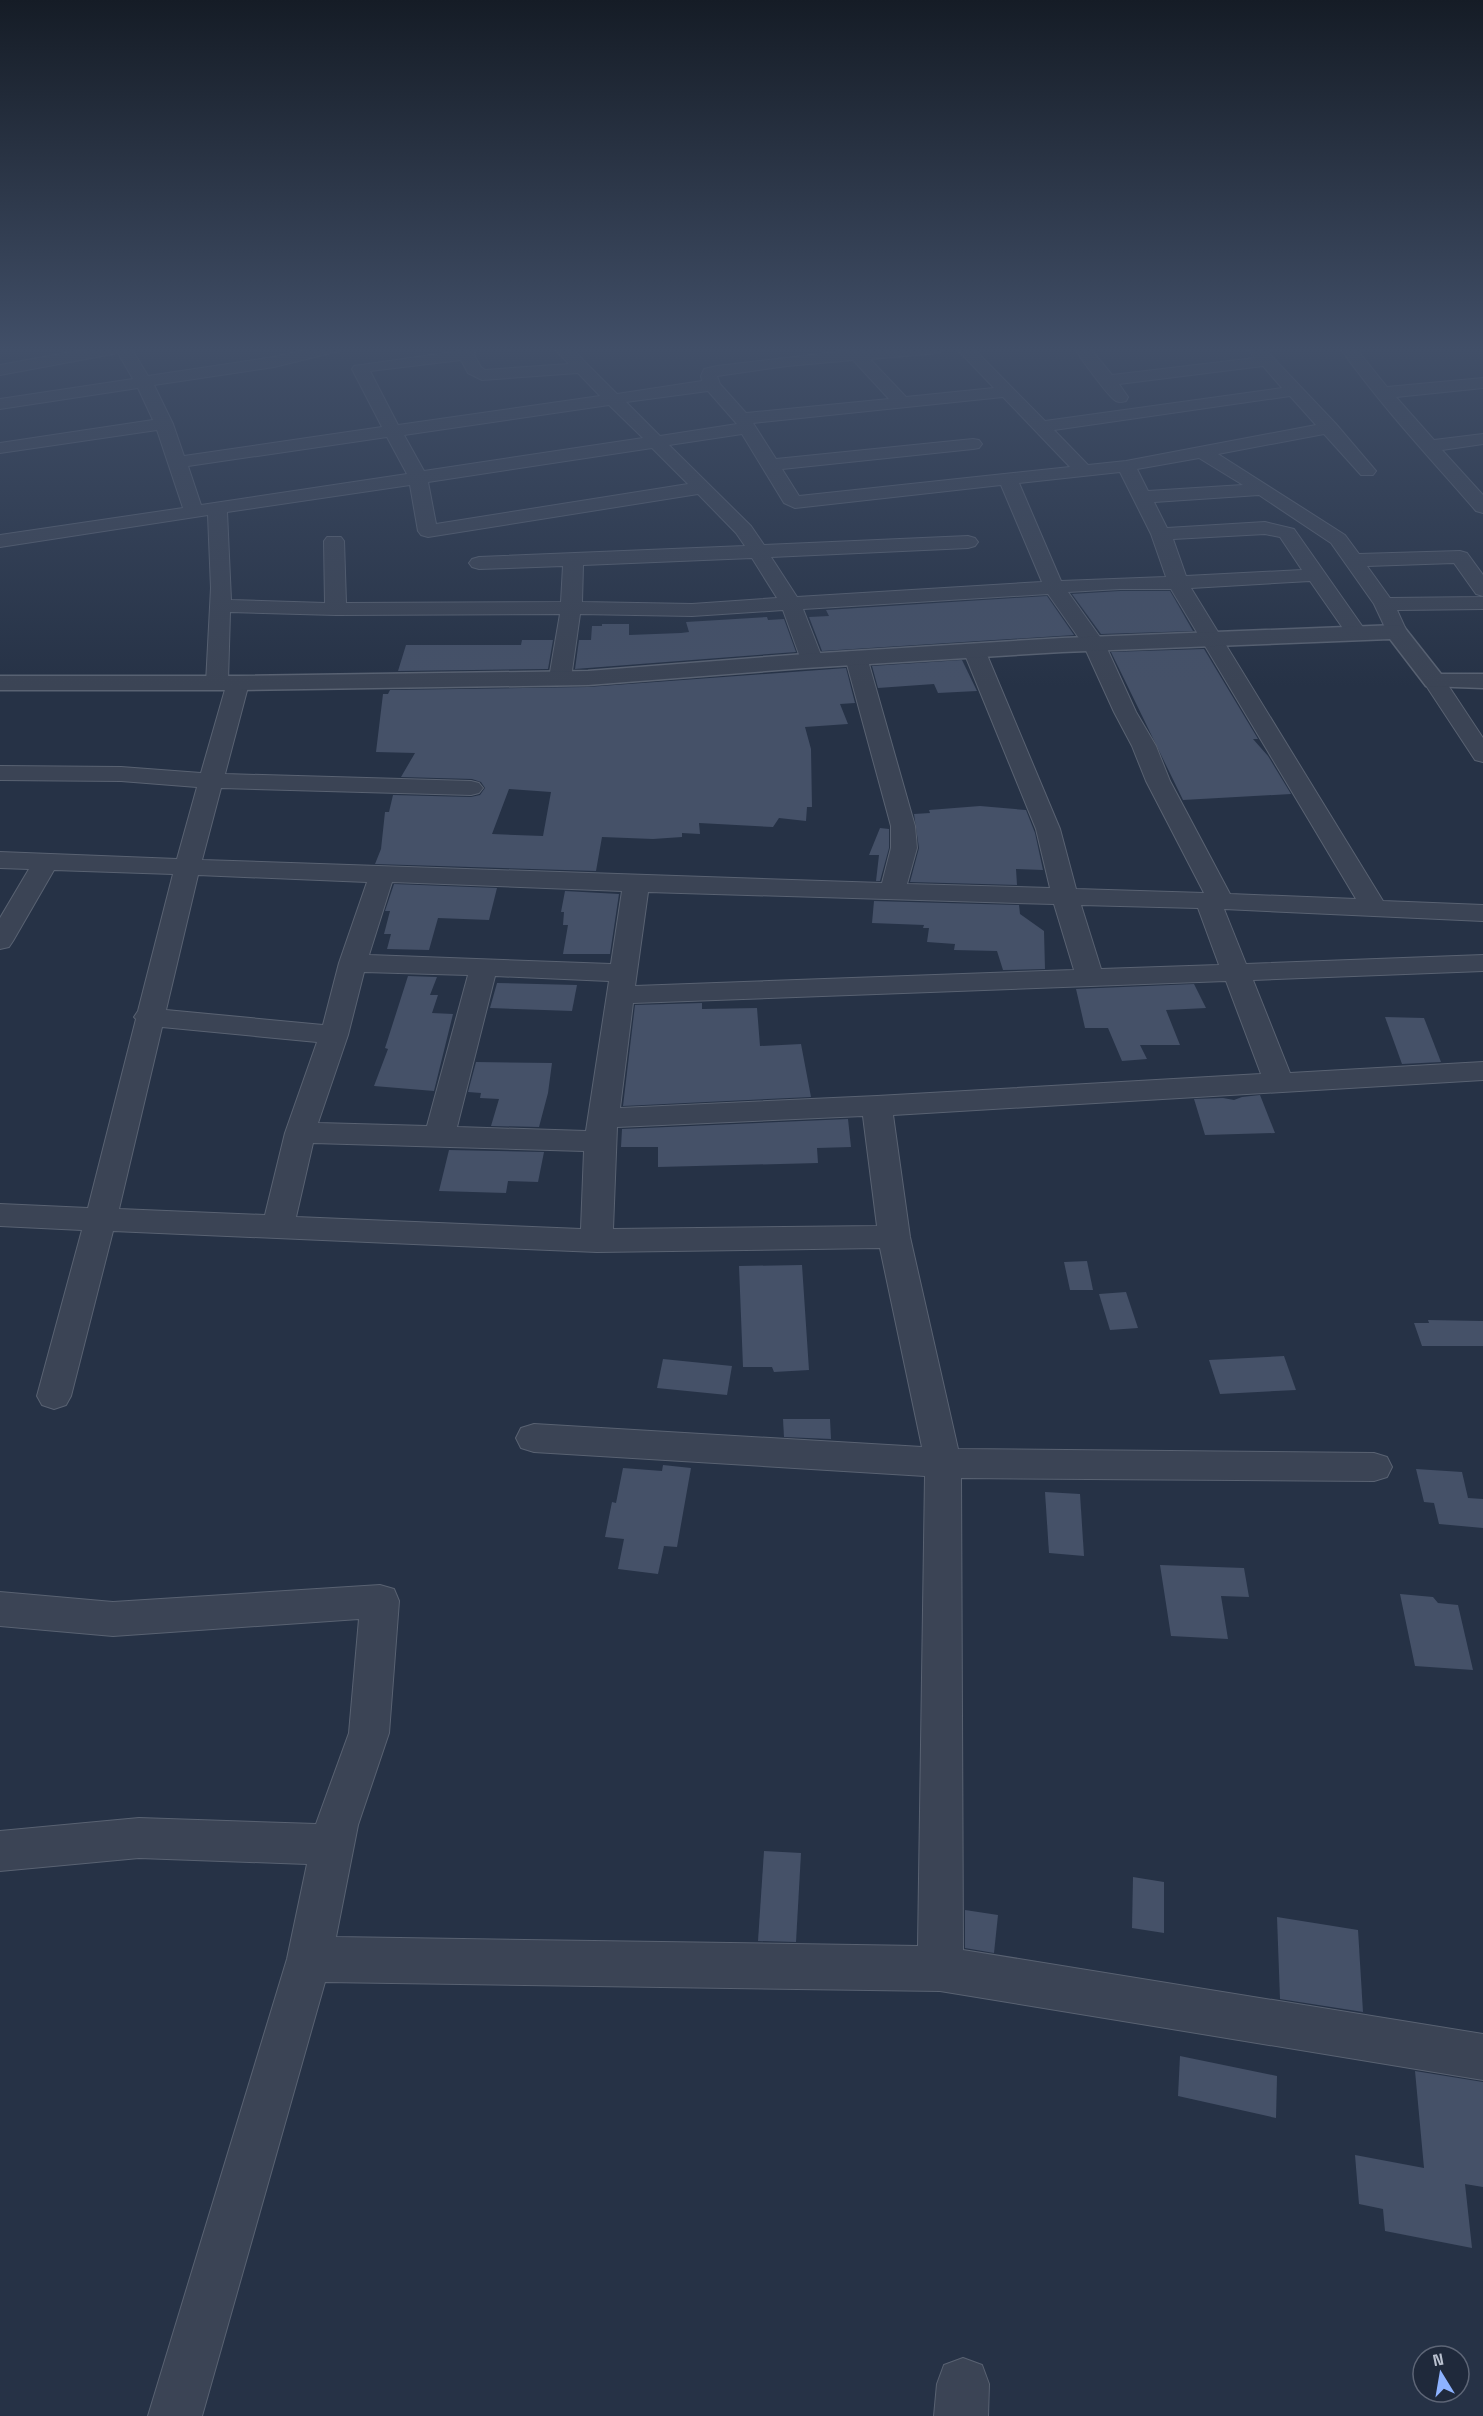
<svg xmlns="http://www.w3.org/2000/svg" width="1483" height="2416" font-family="'Space Grotesk',sans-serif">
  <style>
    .building { fill: #455168; fill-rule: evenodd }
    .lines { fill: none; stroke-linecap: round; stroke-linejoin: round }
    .minor-casing { stroke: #596272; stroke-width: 2 }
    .tertiary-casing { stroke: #596272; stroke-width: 3 }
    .minor { fill: #3b4455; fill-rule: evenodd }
    .tertiary { fill: #3b4455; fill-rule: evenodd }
  </style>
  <rect width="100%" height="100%" fill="#263246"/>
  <!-- building -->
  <g class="building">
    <polygon points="1120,591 1170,591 1193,631 1101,634 1072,594"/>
    <polygon points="1047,596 1074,635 822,651 809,617 829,616 826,610"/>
    <polygon points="767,617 768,620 784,619 796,652 575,669 579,640 591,640 592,626 602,626 602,624 629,624 629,635 681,633 689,632 686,622"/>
    <polygon points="522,640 553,640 548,669 398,671 406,645 521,645"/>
    <polygon points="1204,649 1258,739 1253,739 1268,756 1291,794 1183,800 1111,652"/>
    <polygon points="962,660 977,691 938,693 934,684 878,688 872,666"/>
    <path d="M846,668L855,703L840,704L848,724L805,727L811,749L812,807H807L806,821L779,818L773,827L699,823L700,834L682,833V837L653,839L602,837L596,871L375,864L381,849L385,812H389L393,795L471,797L480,795L485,788L481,782L472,779L401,777L415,753L376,752L383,694H388L390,690L588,687ZM509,789L551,792L543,836L492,834Z"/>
    <polygon points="980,806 1026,810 1035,833 1043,870 1016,869 1017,885 910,882 919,848 914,814 930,813 929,810"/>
    <polygon points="880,828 889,829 889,848 880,881 876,881 879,855 869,855"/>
    <polygon points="394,884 497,888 489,920 438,918 429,950 387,949 391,934 384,934 390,911 385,911"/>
    <polygon points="565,891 619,894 610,954 563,954 568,925 563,925 564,912 561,912"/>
    <polygon points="874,901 1019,905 1020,914 1044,931 1045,969 1003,970 997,951 954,950 955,944 927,942 929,928 923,928 924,925 872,923"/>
    <polygon points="408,976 437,977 430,995 438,995 432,1013 453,1014 434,1091 374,1086 388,1049 385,1048"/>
    <polygon points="497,983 577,985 572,1011 490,1008"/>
    <polygon points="1194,984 1206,1008 1166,1010 1180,1045 1140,1045 1147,1059 1122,1061 1108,1028 1085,1028 1076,989"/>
    <polygon points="702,1003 702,1009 757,1008 760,1046 801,1044 811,1097 623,1106 635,1005"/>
    <polygon points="1385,1017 1424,1018 1441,1062 1402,1064"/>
    <polygon points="476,1062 552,1063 548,1093 539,1127 491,1126 499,1099 480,1098 481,1093 468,1092"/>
    <polygon points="1260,1095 1275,1133 1205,1135 1194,1099 1223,1098 1234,1100 1242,1097"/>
    <polygon points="848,1119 851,1147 817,1148 818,1163 658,1167 658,1147 621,1147 622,1129"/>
    <polygon points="449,1150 544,1152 538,1182 508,1181 506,1193 439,1191"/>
    <polygon points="1087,1261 1093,1290 1070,1290 1064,1262"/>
    <polygon points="802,1265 809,1370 774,1372 772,1367 743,1367 739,1266"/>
    <polygon points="1126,1292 1138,1328 1110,1330 1099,1294"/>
    <polygon points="1428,1320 1483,1321 1483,1346 1422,1346 1414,1323 1429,1323"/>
    <polygon points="1284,1356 1296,1390 1220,1394 1209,1360"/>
    <polygon points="663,1359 732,1366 727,1395 657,1388"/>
    <polygon points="783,1419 830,1419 831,1439 784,1437"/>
    <polygon points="663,1465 691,1468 677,1547 664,1546 658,1574 618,1569 624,1539 605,1537 612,1502 616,1503 623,1468 662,1471"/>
    <polygon points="1416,1469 1462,1472 1468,1498 1483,1499 1483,1528 1439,1524 1434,1503 1424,1502"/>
    <polygon points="1045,1492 1080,1494 1084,1556 1049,1553"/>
    <polygon points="1160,1565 1244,1568 1249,1597 1221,1596 1228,1639 1171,1636"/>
    <polygon points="1400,1594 1433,1597 1438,1603 1458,1605 1473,1670 1415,1666"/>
    <polygon points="764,1851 801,1853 796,1942 758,1941"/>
    <polygon points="1133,1877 1164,1882 1164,1933 1132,1928"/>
    <polygon points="965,1910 998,1915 994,1953 965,1948"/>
    <polygon points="1277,1917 1358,1930 1363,2012 1280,1999"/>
    <polygon points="1180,2056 1277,2076 1276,2118 1178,2096"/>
    <polygon points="1415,2071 1483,2082 1483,2187 1465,2184 1472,2248 1385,2231 1383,2209 1359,2204 1355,2155 1424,2168"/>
  </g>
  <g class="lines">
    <defs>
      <g id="minor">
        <path d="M93,348H131L148,376L274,357L313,348H341L339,351L274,367L154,385L173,424L184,456L382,427L352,369L354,366L460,351L461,348H477L474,355L481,367L485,370L569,364L554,348H571L617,394L702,381L701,376L704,369L717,366L845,351L843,348L862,350L947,348L939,353L870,359L906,397L994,388L956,348H973L1045,421L1282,388L1263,366L1119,384L1128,397L1126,401C1122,402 1120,403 1116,401C1109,398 1080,357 1074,348H1090L1112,375L1255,358L1247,348H1264L1336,424L1376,471L1373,475H1361L1324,434L1218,454L1345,535L1359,554L1460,551L1467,553L1483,575V596L1476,594L1454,563L1367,566L1390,598L1483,597V609L1397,610L1407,632L1403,636L1396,638L1389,636L1374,604L1331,543L1259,495L1154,502L1167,528L1265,522L1294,529L1367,633L1363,637L1356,639L1349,637L1310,581L1191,588L1383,901L1483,905V921L1224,909L1246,964L1483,955V971L1253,980L1290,1073L1483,1062V1080L893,1115L910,1237L958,1449L1374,1453L1387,1457L1392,1467L1387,1477L1374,1481L961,1478L963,1950L1483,2034V2080L940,1991L325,1982L202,2416H148L287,1959L307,1864L139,1858L0,1871V1831L139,1818L316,1824L349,1733L359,1619L113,1636L0,1626V1592L113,1602L380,1585L394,1589L399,1601L389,1733L358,1825L336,1937L918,1946L925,1476L534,1452L521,1448L516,1438L521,1428L534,1424L922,1447L880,1248L597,1252L113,1231L71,1396L66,1405L54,1409L42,1405L37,1396L82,1230L0,1226V1204L88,1208L136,1019L134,1017L138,1011L173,874L54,870L13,941L9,947L0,949V918L29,869L0,868V852L177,859L197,787L121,781L0,780V766L121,767L201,773L226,686L217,690L209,688L206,683L211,588L208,515L0,547V535L183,508L157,430L0,453V443L153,420L138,388L0,409V399L133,379L118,353L0,375V365ZM461,360L468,373L482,380L578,373L600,396L398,425L370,371ZM853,360L889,399L746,413L720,384L717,376L787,366ZM708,391L737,424L660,436L626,402ZM1290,396L1316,425L1126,461L1088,465L1054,430ZM1003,397L1070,467L799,496L782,469L973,449L979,448L982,444L979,440L973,439L776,459L753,423ZM609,405L643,438L424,471L404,435ZM742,434L784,503L795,508L1001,485L1042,582L797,597L771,557L968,548L975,546L978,542L975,538L968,536L764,545L751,526L669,445ZM387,437L407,474L201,505L188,466ZM652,448L688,484L436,524L428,482ZM1199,458L1243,485L1148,491L1137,469ZM1120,472L1151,534L1166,577L1061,581L1019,483ZM410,485L418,531L421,535L428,537L698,494L736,533L745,546L479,557L472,559L469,563L472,567L479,569L563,566L561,602L346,603L344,541L341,537H327L324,541L325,603L231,600L227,512ZM1265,534L1280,537L1302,570L1186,576L1173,539ZM752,558L777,598L692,604L582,602L583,565ZM1120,589H1171L1356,899L1230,894L1170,781L1156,746L1136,712L1105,644L1068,592ZM1048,594L1083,644L1114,712L1132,746L1146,781L1204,893L1076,889L1060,829L985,650L982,645L974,644L966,645L963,650L1036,829L1050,888L907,884L917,848L915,826L867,657L864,652L856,651L848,652L845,657L891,826V848L882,883L202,860L221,788L471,795L479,793L483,788L479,783L471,781L225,774L249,683L246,678L238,676L228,681L230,612L336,615L560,614L549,678L552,683L560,685L568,683L571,678L580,614L692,616L783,610L801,660L804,665L812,666L820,665L823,660L803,609ZM198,875L367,882L339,963L323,1025L166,1010ZM392,882L622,891L611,964L369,955ZM648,892L1054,904L1074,970L635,986ZM1081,905L1198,908L1219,965L1101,969ZM364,972L468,975L427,1126L318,1123L348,1035ZM495,976L609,981L586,1131L457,1127ZM1226,981L1261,1074L877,1096L620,1108L633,1003ZM162,1027L317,1042L285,1133L265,1215L119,1209ZM863,1116L877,1226L613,1229L617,1127ZM313,1143L584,1151L581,1229L296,1217Z"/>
        <path d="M1340,348H1363L1359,352L1387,387L1483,378V388L1396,397L1434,440L1483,434V444L1442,450L1483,495V513L1476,511C1430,458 1381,406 1340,348Z"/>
        <polygon points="1434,674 1442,676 1483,738 1483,762 1475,760 1423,681 1426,676"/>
        <polygon points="963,2358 982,2365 989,2384 988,2416 934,2416 937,2384 944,2365"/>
      </g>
      <polygon id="tertiary" points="1396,625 1404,627 1441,674 1483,674 1483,688 1426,686 1390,639 1062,652 805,668 588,685 238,690 0,690 0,676 238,676 588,671 805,654 1062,638"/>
    </defs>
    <!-- minor casing -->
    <use href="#minor" class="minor-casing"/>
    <!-- tertiary casing -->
    <use href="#tertiary" class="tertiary-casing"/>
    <!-- minor -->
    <use href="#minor" class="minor"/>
    <!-- tertiary -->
    <use href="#tertiary" class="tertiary"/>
  </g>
  <!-- sky -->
  <linearGradient id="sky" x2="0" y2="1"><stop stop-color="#151c26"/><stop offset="0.51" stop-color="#414f68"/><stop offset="1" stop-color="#414f68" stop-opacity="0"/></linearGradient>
  <rect width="1483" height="686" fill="url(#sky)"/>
  <!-- north arrow -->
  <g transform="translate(1441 2374) rotate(349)"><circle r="28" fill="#1f293b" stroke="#5d6576" stroke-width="1.5"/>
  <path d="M0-4.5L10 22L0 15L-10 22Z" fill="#8db2ff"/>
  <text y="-9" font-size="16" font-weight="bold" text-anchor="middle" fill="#b9c0ce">N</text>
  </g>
</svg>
